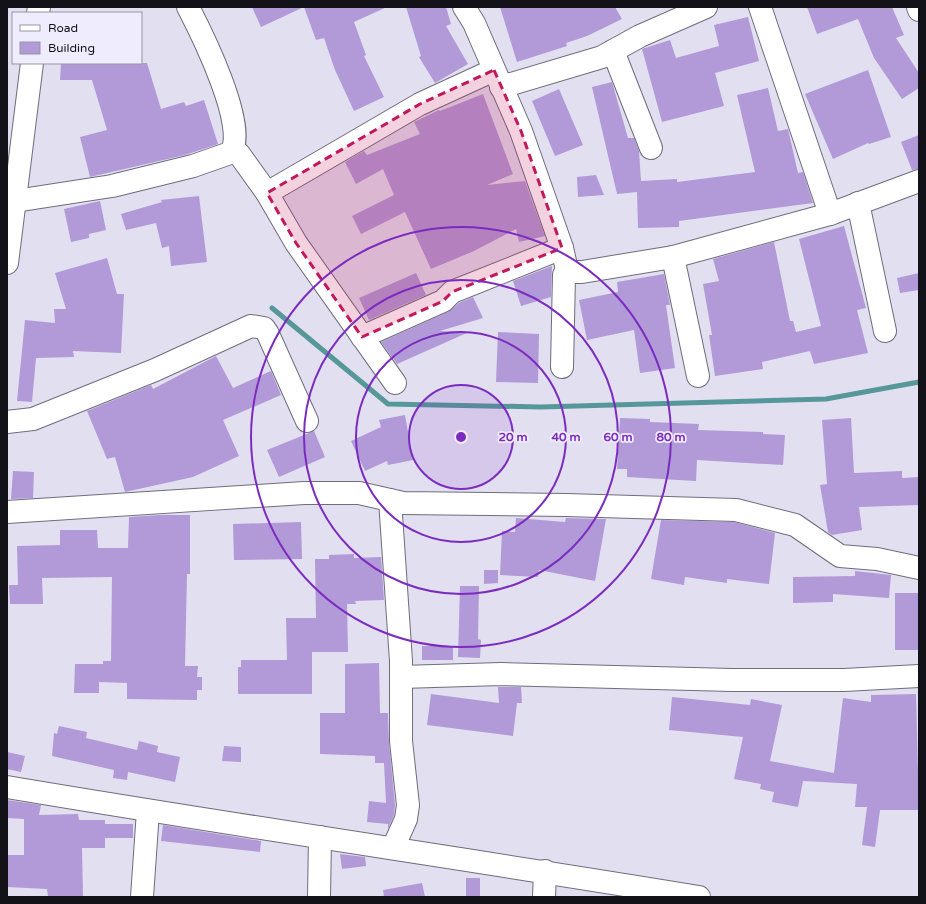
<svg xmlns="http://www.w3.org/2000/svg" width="926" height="904" font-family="'Varela Round',sans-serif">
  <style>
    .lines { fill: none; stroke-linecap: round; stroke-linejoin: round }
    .stream { stroke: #56979a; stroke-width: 5 }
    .building { fill: #b19ad7 }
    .minor-casing { stroke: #6f6c7c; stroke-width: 24 }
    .minor { stroke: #fff; stroke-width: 22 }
    .marked { fill: #c2185b; fill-opacity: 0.2; stroke: #c2185b; stroke-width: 3; stroke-dasharray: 8 5; stroke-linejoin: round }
    .ring { fill: none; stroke: #7b2cbf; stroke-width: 2 }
    .centre { fill: #7b2cbf; stroke: #efecfe; stroke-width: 2 }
    .ring-label { font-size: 12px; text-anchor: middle; font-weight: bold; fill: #7b2cbf; stroke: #efecfe; stroke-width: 3.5; stroke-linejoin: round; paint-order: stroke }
  </style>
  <rect width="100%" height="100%" fill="#e2dff1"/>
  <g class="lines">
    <!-- stream -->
    <polyline class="stream" points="272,308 388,404 541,407 826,399 919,382"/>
  </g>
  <!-- building -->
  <g class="building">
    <polygon points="252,7 387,7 354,22 366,55 364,56 384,97 354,111 335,70 324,38 316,40 304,7 261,27"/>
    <polygon points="406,7 446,7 451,24 446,26 468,64 435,83 419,57 421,56"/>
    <polygon points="500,7 615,7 622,19 587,36 566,43 567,46 517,62"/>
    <polygon points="807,7 892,7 904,35 896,38 919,73 919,88 902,99 874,58 858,19 817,34"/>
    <polygon points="748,17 759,61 715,73 724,106 662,122 642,49 670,40 676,58 719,46 714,25"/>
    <polygon points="61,63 147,63 161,109 184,102 186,106 204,100 218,144 185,155 90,177 80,137 107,130 92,80 60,80"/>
    <polygon points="868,70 891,137 869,144 868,143 833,159 805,94"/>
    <polygon points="612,82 628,138 634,138 639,151 641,181 677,179 677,182 755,172 737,95 768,88 778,131 788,129 798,173 803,172 813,203 679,221 679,227 638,228 637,192 617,194 592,87"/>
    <polygon points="559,89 583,145 555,156 532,101"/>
    <polygon points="483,94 513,174 487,185 525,181 545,236 519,242 516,229 474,251 431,269 405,212 361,234 352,216 394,195 383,169 356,184 345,162 364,151 367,155 420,134 414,122 439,110 440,111"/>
    <polygon points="919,135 919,169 912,170 901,142"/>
    <polygon points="596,175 604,195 578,197 577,177"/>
    <polygon points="199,196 207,262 171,266 169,246 162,248 156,223 126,230 121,214 162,202 161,200"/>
    <polygon points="100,201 106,230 89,234 89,238 71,242 64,209"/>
    <polygon points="844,226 866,308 857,310 868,353 814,364 810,351 762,362 763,369 715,376 709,335 712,335 703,284 719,281 713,259 774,242 790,321 793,321 796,332 821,326 799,239"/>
    <polygon points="107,258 117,294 124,294 121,353 73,351 74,357 36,358 32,402 17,401 25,320 55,323 54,309 66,309 55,273"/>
    <polygon points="552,266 551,297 521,306 513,281"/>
    <polygon points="416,273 426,295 369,320 359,298"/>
    <polygon points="919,273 919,290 900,293 897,278"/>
    <polygon points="664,274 670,305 666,305 675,368 640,373 634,330 587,340 579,300 618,292 617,282"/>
    <polygon points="473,297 483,318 440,331 469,332 397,364 381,342 448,312 459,303"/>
    <polygon points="498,332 539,334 538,383 496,382"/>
    <polygon points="216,356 233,388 271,371 281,395 223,420 239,456 193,477 125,492 115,457 107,459 87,411 151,385 153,389"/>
    <polygon points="405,415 413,460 388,465 387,461 365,471 351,441 381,427 379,420"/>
    <polygon points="620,418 650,419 650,422 699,424 698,430 763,432 763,434 785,435 783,465 697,460 696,481 627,477 627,469 617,469"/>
    <polygon points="851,418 854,473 902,471 902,478 919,477 919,505 859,507 862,530 832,535 828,532 820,485 827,484 822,420"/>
    <polygon points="314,431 325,457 279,477 267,450"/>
    <polygon points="13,471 34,472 33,498 11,499"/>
    <polygon points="160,515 190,515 190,574 187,574 185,666 198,666 197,677 202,677 202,690 197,690 197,700 127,699 127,683 99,682 99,693 74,693 75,664 103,664 103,661 111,661 112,577 42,578 43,604 10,604 9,585 18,585 17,546 60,545 60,530 97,530 98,548 128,548 129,517"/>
    <polygon points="516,518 565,522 566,518 606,519 595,581 539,570 538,577 500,575 502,531 515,532"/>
    <polygon points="661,520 734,522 775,533 769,584 727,579 727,583 685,577 684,585 651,579"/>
    <polygon points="301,522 302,559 234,560 233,524"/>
    <polygon points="354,554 354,558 381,557 384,600 355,601 356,604 347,604 348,652 312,652 312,694 238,694 238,667 241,667 241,660 287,660 286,618 316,618 315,559 329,559 329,555"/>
    <polygon points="484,570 498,570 498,583 484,584"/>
    <polygon points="855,571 891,575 889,598 833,594 833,602 793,603 793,577 855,576"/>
    <polygon points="460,586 479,586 478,639 481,640 480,658 458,657"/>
    <rect x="895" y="593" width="24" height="57"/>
    <rect x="422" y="646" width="31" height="14"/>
    <polygon points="379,663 380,713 388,713 388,717 389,742 395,805 394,815 388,829 388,824 367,822 369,801 386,803 384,763 375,763 375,756 320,754 320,713 345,713 345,664"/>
    <polygon points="498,687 521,687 522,703 517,703 513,736 427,725 431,694 499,703"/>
    <polygon points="916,694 919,810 880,810 875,847 862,845 867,807 855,807 857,784 803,781 798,807 772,802 774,792 760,789 761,784 734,779 743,737 669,730 672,697 750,705 751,699 782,705 770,761 834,773 843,698 871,702 871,695"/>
    <polygon points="59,726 87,732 86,738 137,750 139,741 158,746 157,752 180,757 175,782 128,772 127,780 113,778 114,770 52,756 54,733 57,734"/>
    <polygon points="224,746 241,747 241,762 222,761"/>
    <polygon points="7,752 25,756 21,772 7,769"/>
    <polygon points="7,800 41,805 39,815 78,814 79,820 105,820 105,824 133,824 133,838 105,838 105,848 82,848 83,897 48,897 47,889 7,887 7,855 24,855 24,819 7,818"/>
    <polygon points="163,825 261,841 260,852 161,841"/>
    <polygon points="340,854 365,857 366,866 342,869"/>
    <rect x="466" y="878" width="14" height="19"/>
    <polygon points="422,883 425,897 384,897 383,890"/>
  </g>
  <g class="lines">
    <defs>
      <g id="minor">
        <polyline points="464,7 474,23 521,131 562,248 567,270 564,275 562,367"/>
        <polyline points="760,7 830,214"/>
        <polyline points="918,7 919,10"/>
        <polyline points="38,13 39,7"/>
        <polyline points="613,51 651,148"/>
        <polyline points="501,87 602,57 640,36 706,7"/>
        <polyline points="233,149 239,154 267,193 296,243 395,383"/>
        <polyline points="267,193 420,104 494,70"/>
        <path d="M15,201L112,186L193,166L230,153C250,130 201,32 188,7"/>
        <polyline points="858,203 885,331"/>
        <polyline points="673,257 698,376"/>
        <polyline points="7,263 32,63"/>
        <polyline points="567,270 570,272 582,272 673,257 830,214 919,181"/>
        <polyline points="362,337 443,301 452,292 562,248"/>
        <polyline points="7,422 33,419 155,370 251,326 264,328 268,334 307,421"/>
        <polyline points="390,500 401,661 401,741 408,805 406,819 393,848"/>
        <polyline points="7,512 304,493 359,493 403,503 566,505 736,510 795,525 840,556 877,559 919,568"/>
        <polyline points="401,677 501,674 732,680 844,680 919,676"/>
        <path d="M7,787C237,826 468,859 699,897"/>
        <polyline points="142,897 148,811"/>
        <polyline points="319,897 320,837"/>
        <polyline points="544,897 545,871"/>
      </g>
    </defs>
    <!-- minor casing -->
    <use href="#minor" class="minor-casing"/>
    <!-- minor -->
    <use href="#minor" class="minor"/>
  </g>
  <!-- marked area -->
  <path class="marked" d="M494,70L521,131L562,248L452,292L443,301L362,337L296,243L267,193L420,104Z"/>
  <!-- distance rings -->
  <circle cx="461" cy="437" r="52" fill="#7b2cbf" fill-opacity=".12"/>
  <g class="ring">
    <circle cx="461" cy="437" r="52"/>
    <circle cx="461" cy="437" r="105"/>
    <circle cx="461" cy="437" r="157"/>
    <circle cx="461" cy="437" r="210"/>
  </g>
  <circle cx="461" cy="437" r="6" class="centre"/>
  <g class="ring-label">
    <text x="513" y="441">20 m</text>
    <text x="566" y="441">40 m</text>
    <text x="618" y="441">60 m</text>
    <text x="671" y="441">80 m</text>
  </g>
  <!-- border -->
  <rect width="926" height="904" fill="none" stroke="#131218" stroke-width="16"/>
  <!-- legend -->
  <rect x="12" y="12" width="130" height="52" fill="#efecfe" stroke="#9795a2"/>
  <rect x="20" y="25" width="20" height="6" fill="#ffffff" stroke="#9795a2"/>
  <text x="48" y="32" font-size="12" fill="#131218">Road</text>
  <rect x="20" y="42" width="20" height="12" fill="#b19ad7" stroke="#9795a2"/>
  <text x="48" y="52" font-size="12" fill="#131218">Building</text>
</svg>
